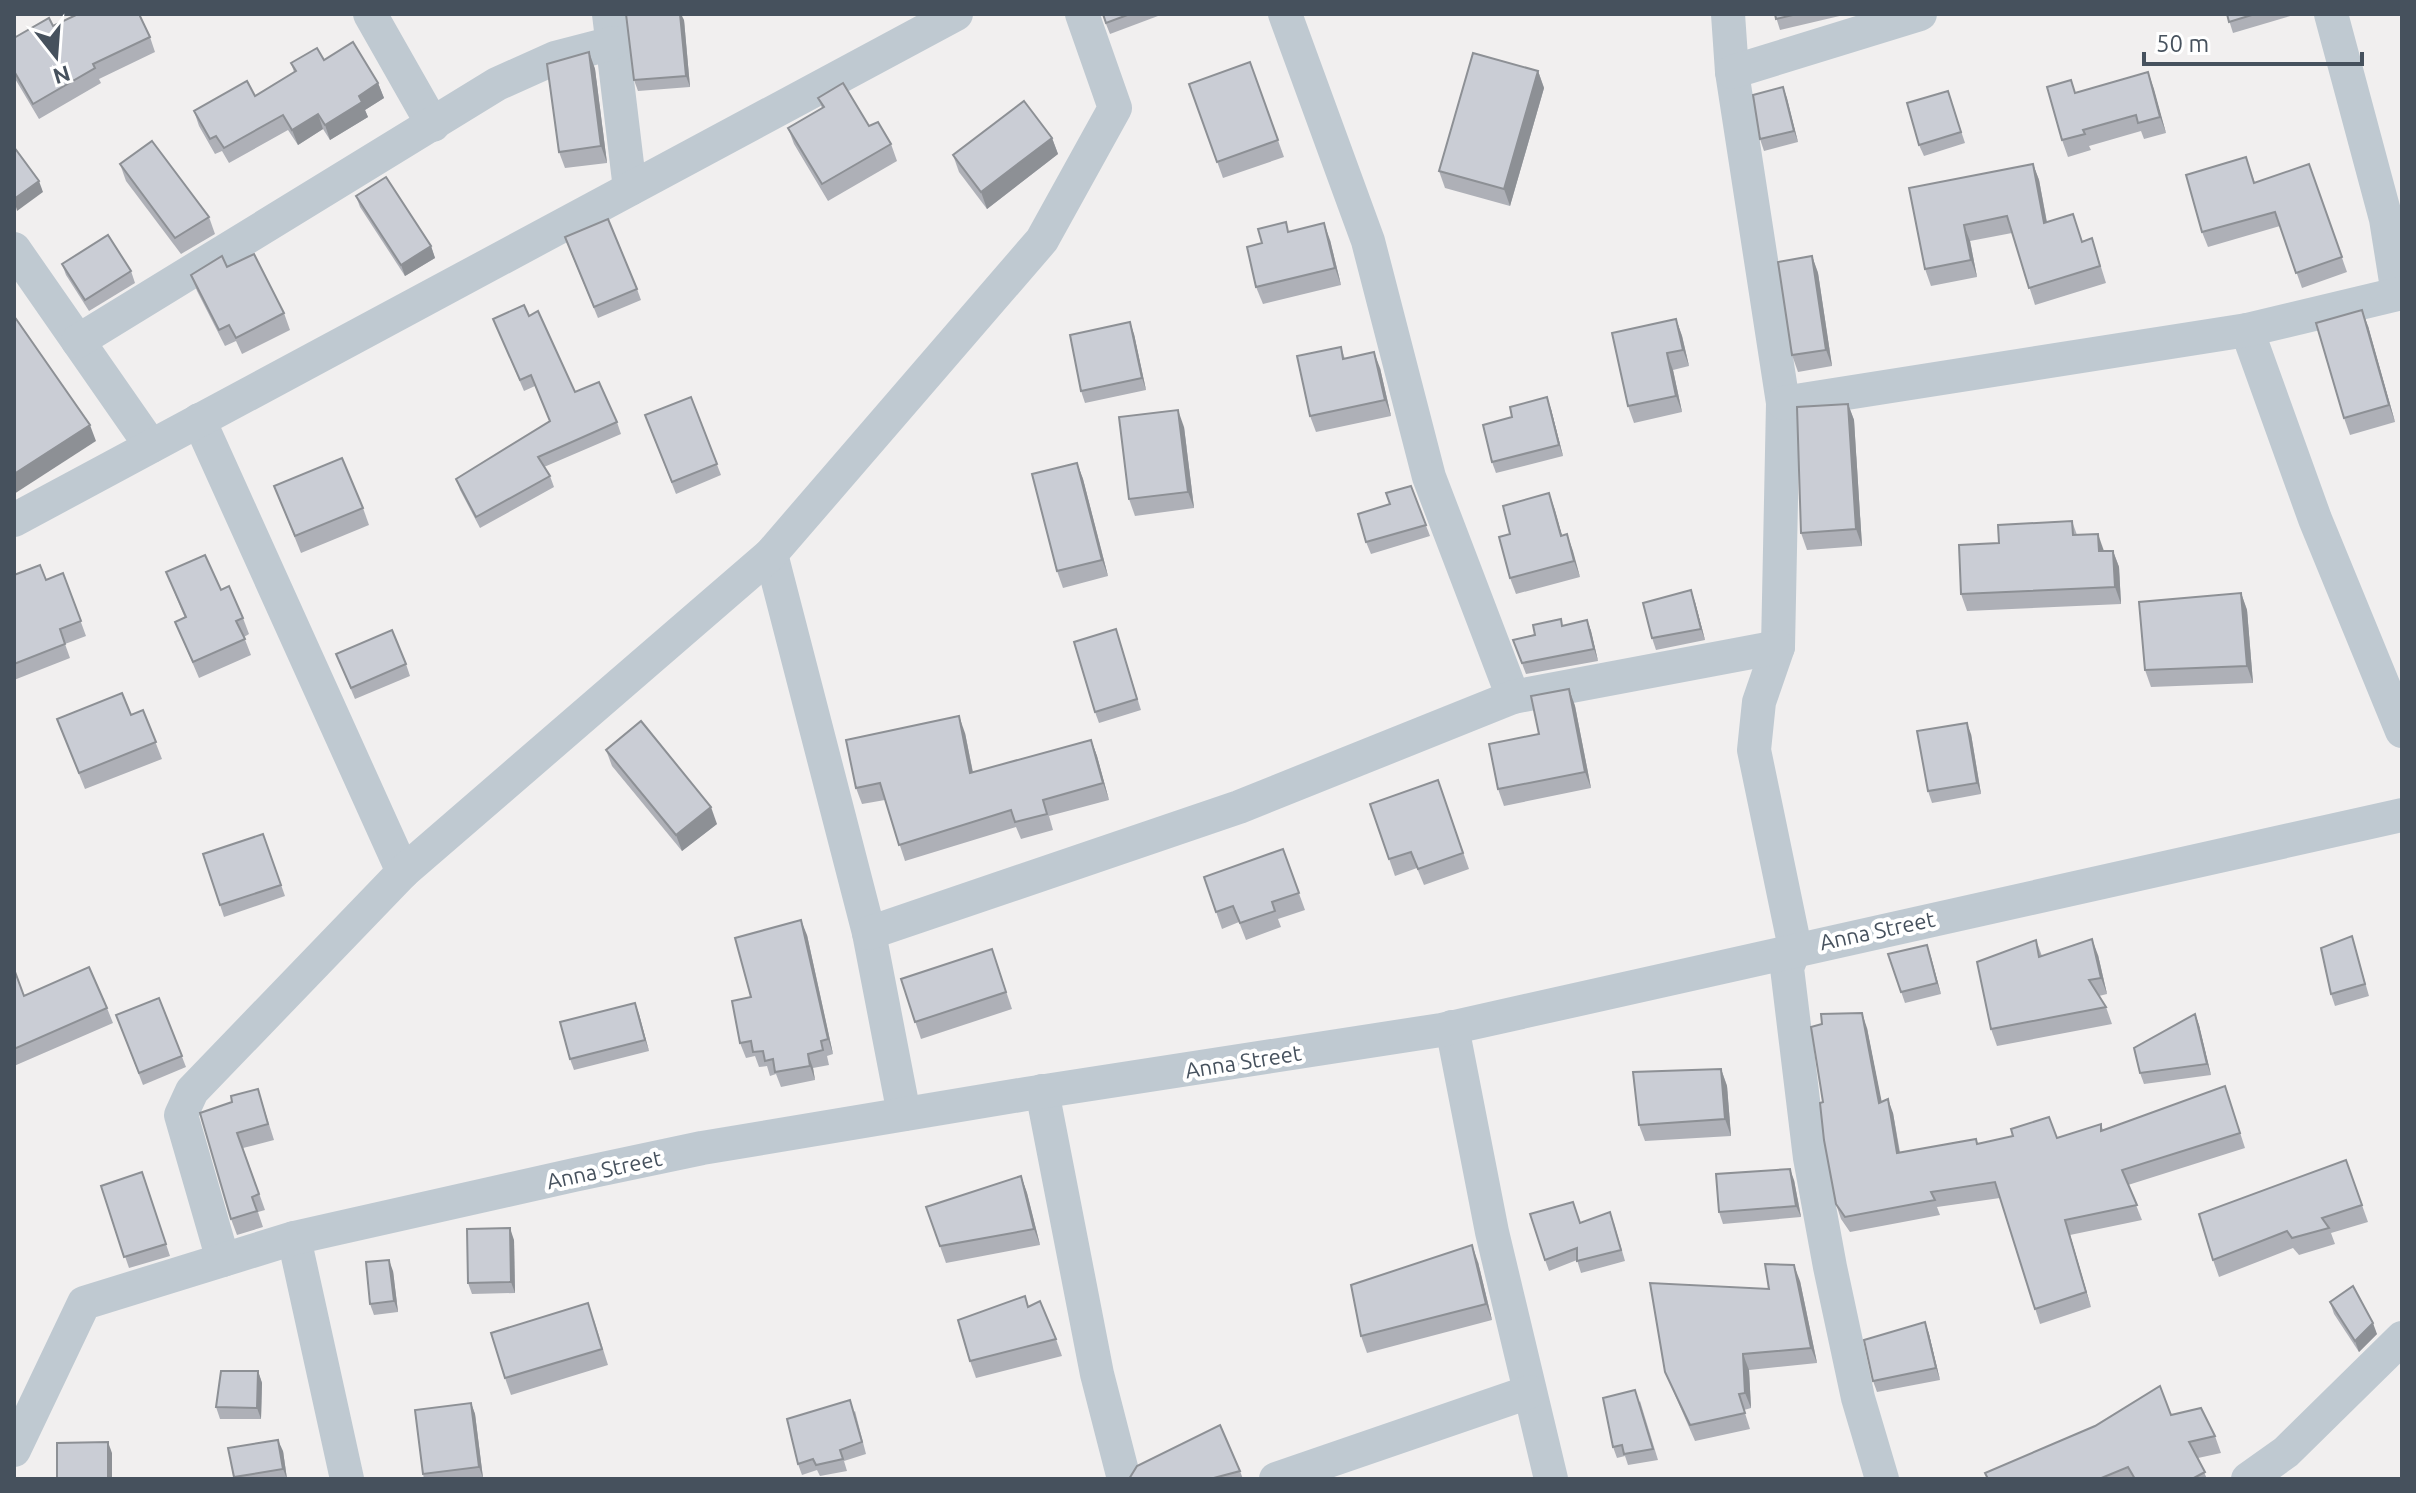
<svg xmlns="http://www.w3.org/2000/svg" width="2416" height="1493" font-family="Ubuntu,sans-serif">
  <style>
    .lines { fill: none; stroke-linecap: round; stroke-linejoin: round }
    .street { stroke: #bfc9d1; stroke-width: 34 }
    .wall { fill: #aeb0b7 }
    .shaded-wall { fill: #8d9095 }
    .building { fill: #cacdd5; stroke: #8d9095; stroke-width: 2 }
    .labels { text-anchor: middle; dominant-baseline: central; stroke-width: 8; stroke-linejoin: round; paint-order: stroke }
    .street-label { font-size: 22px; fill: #46515d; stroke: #fff }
  </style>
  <rect width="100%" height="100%" fill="#f1efef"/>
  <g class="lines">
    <!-- street -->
    <g class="street">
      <polyline points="370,14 433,125"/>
      <polyline points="609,14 630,189"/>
      <polyline points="1285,14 1368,241 1429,477 1513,697"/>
      <polyline points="1728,14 1732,72 1783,403 1778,647 1759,702 1754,750 1795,948 1787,968 1810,1158 1830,1267 1858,1398 1882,1479"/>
      <polyline points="2331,14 2386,219 2398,294"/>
      <polyline points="1732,72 1920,14"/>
      <polyline points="14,249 151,446"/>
      <polyline points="2247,330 2315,519 2402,731"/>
      <polyline points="78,341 497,84 555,58 613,43"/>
      <polyline points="1783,403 2247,330 2402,293"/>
      <polyline points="199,420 403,872"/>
      <polyline points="14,520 956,14"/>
      <polyline points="771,554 869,933 904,1114"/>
      <polyline points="869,933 1239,807 1513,697 1778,647"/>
      <polyline points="1452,1027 1492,1232 1551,1479"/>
      <polyline points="1042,1091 1097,1374 1124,1479"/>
      <polyline points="294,1238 347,1479"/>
      <polyline points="223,1260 181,1115 192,1091 403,872 771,554 1042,240 1115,108 1082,14"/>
      <polyline points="14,1450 84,1303 294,1238 574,1175 702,1148 1026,1094 1441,1030 2402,815"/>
      <polyline points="1276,1479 1529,1392"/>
      <polyline points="2248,1479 2286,1452 2402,1338"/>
    </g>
  </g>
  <!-- wall -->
  <g class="wall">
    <polygon points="1102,14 1158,14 1158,16 1110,34"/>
    <polygon points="1775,14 1848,14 1780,30"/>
    <polygon points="2227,14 2297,14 2233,33"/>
    <polygon points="684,20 690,87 638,91 634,80"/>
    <polygon points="53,26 150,37 155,52 99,79 101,83 39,119 14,77 14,38"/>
    <polygon points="589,52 595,69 607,163 565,168 559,152"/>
    <polygon points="324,60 378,83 384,98 365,110 368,117 330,140 323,129 298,145 288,130 229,163 222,151 215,154 199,126 194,111 255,96 294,72 291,63"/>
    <polygon points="1250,62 1284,157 1223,178 1189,84"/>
    <polygon points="1538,71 1544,88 1510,206 1445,188 1439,171"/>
    <polygon points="2148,72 2166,133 2144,139 2141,131 2089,146 2091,150 2068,157 2062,140 2071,80 2075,93"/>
    <polygon points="1783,87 1798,142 1764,151 1760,139"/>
    <polygon points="1948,91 1965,143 1924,156 1919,145"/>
    <polygon points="818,98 869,126 891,144 897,161 828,201 794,144 788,128 822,108"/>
    <polygon points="1052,138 1058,154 987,209 959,172 953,155"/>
    <polygon points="2246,157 2255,183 2309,164 2347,272 2302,288 2280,226 2208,247 2202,232"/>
    <polygon points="120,164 209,217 215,234 181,254 126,181"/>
    <polygon points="2033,164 2039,180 2047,222 2082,241 2092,238 2106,283 2035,305 2012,233 1970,241 1977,277 1931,286 1925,269 1909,188"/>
    <polygon points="356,196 431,246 435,258 405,276 360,207"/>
    <polygon points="1289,232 1330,240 1341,285 1263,304 1256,287 1262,243"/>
    <polygon points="569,248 637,289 641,300 598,318"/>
    <polygon points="1812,256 1818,273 1832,366 1798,372 1792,355"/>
    <polygon points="62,264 131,271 135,283 89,311 66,275"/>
    <polygon points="191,275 284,313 290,330 242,354 236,341 225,346 197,291"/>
    <polygon points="529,316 575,392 617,422 621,434 544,467 550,476 554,487 480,528 460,490 456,479 550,421 535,386 524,391 493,319"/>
    <polygon points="1676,319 1682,336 1689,366 1673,370 1682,412 1634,423 1628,406"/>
    <polygon points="2368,326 2395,422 2350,435 2344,418"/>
    <polygon points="1134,334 1146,390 1085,403 1081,391"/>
    <polygon points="1341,347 1345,359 1380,368 1391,416 1316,432 1310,416"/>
    <polygon points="691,397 721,475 676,494 645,415"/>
    <polygon points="1848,404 1854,420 1862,546 1807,550 1801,533"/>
    <polygon points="1551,409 1563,456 1496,473 1492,462 1512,417"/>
    <polygon points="1184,427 1194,508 1135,516 1129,499"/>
    <polygon points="1077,463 1083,479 1108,576 1063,588 1057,571"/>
    <polygon points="274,486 363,508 369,525 301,553"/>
    <polygon points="1411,486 1430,536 1371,554 1366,542"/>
    <polygon points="1549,493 1562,536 1567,534 1580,577 1516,594 1510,578 1510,534"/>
    <polygon points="2072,521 2077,535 2104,551 2113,551 2119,567 2121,604 1967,611 1961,594 1999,543"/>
    <polygon points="166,572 221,590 243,618 249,634 244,637 251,655 199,678 175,622 185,618"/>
    <polygon points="63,573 86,636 65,644 70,658 14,680 14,575 46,580"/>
    <polygon points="2241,593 2247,610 2253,683 2151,687 2145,670"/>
    <polygon points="1695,602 1705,640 1656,650 1652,638"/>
    <polygon points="1587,620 1591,631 1598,661 1526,674 1513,640"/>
    <polygon points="1116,629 1141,710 1099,723 1095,712"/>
    <polygon points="336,654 406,664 410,676 355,699"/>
    <polygon points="1569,689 1575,706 1591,788 1504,806 1498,789 1539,734"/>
    <polygon points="143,710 162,759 85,789 57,719 131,715"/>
    <polygon points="965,733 973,772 1091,740 1097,756 1109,800 1049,816 1053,830 1021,839 1016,827 905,861 885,800 862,804 856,788"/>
    <polygon points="1971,734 1981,794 1932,803 1928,791"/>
    <polygon points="606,750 717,824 682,851 612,766"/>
    <polygon points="1438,780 1469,869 1424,885 1417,868 1395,876 1370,804"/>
    <polygon points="263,834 285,896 224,917 203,854"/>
    <polygon points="1283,849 1305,910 1278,919 1281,927 1246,940 1239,922 1222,929 1204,877"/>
    <polygon points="807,935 833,1054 827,1056 829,1065 813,1068 815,1080 781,1087 776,1074 770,1076 767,1066 759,1067 755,1056 746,1058 740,1043 751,997"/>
    <polygon points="2352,936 2369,996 2335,1006 2331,994"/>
    <polygon points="2036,940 2042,956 2098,955 2107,994 2099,996 2106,1007 2112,1024 1997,1046 1991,1029"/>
    <polygon points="1927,945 1941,994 1905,1003 1888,954"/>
    <polygon points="992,949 1012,1009 921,1039 901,979"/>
    <polygon points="14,969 24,996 107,1008 113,1023 14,1066"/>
    <polygon points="159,998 186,1067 143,1085 116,1015"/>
    <polygon points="635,1003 649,1051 574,1070 570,1059"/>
    <polygon points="2195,1014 2199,1025 2211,1075 2144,1084 2140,1073"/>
    <polygon points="1867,1028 1881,1102 1893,1113 1900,1152 1978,1144 2057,1138 2101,1124 2103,1130 2225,1086 2245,1148 2128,1185 2142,1220 2070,1235 2091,1307 2040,1324 2000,1198 1937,1207 1940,1215 1850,1232 1841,1219 1836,1204 1823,1102"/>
    <polygon points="1721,1069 1727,1086 1731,1136 1645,1141 1639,1125"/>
    <polygon points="258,1089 274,1140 243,1148 265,1210 258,1212 263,1227 237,1235 231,1219 232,1102"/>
    <polygon points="2346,1160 2368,1222 2331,1233 2335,1244 2299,1255 2293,1248 2219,1277 2213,1260"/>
    <polygon points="142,1172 170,1256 129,1268 101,1186"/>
    <polygon points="1021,1176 1027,1193 1040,1245 946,1263 926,1207"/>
    <polygon points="1794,1180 1801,1217 1723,1224 1719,1212"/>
    <polygon points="1614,1223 1625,1261 1581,1273 1577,1260 1549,1271 1545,1260"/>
    <polygon points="514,1240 515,1293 472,1294 468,1283"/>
    <polygon points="1478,1262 1492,1320 1367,1353 1361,1336"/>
    <polygon points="393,1271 398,1312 374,1315 370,1304"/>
    <polygon points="1800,1281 1817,1363 1749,1370 1751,1408 1744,1410 1750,1429 1695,1441 1665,1372 1769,1289"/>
    <polygon points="2330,1302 2377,1334 2359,1352 2334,1314"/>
    <polygon points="594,1320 608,1365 511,1395 505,1378"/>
    <polygon points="1925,1322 1929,1334 1940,1380 1877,1392 1873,1381"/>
    <polygon points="1056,1339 1062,1356 976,1378 970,1361"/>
    <polygon points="258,1371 262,1383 261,1419 220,1419 216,1407"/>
    <polygon points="1640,1401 1658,1460 1628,1465 1625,1456 1617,1458 1613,1447"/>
    <polygon points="471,1403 475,1414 483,1478 424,1479 423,1474"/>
    <polygon points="855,1411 866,1454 844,1461 847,1471 820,1476 817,1470 802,1475 798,1464"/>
    <polygon points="2171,1415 2215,1436 2221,1453 2198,1458 2207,1479 1988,1479"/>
    <polygon points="228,1448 283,1451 287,1479 234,1479"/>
    <polygon points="1240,1471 1243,1479 1129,1479"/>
  </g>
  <!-- shaded-wall -->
  <g class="shaded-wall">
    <polygon points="680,14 681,14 684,20 690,87 686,76"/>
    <polygon points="589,52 595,69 607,163 601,146"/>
    <polygon points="1538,71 1544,88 1510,206 1504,189"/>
    <polygon points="2148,72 2154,89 2166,133 2160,117"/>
    <polygon points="378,83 384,98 365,110 368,117 330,140 325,125 359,96"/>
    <polygon points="1783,87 1787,98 1798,142 1794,131"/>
    <polygon points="318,114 323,129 298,145 292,130"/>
    <polygon points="1052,138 1058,154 987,209 981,192"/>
    <polygon points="2033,164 2039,180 2050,240 2044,223"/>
    <polygon points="39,181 43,192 17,211 14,199"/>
    <polygon points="1324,223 1330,240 1341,285 1335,268"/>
    <polygon points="1964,225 1970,241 1977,277 1971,260"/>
    <polygon points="431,246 435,258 405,276 401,265"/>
    <polygon points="1812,256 1818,273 1832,366 1826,350"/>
    <polygon points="2362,310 2368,326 2395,422 2389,405"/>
    <polygon points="1676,319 1682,336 1689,366 1683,350"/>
    <polygon points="1130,322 1134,334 1146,390 1142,378"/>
    <polygon points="1374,352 1380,368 1391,416 1385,400"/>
    <polygon points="1667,353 1673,370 1682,412 1676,396"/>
    <polygon points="1547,397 1551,409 1563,456 1559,445"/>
    <polygon points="1848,404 1854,420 1862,546 1856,529"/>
    <polygon points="1178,410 1184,427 1194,508 1188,492"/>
    <polygon points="90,425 96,441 14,494 14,474"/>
    <polygon points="1077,463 1083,479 1108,576 1102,560"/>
    <polygon points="1549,493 1555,510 1567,553 1561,536"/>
    <polygon points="1567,534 1573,551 1580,577 1574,561"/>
    <polygon points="2098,534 2104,551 2099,551"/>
    <polygon points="2113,551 2119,567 2121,604 2115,587"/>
    <polygon points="1691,590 1695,602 1705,640 1701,629"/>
    <polygon points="2241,593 2247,610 2253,683 2247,666"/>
    <polygon points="1587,620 1591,631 1598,661 1594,649"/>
    <polygon points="1569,689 1575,706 1591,788 1585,772"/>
    <polygon points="959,716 965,733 976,789 970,773"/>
    <polygon points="1967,723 1971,734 1981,794 1977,783"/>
    <polygon points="1091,740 1097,756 1109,800 1103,783"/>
    <polygon points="711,807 717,824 682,851 676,835"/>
    <polygon points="801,920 807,935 833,1054 828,1039"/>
    <polygon points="2092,939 2098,955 2107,994 2101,978"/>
    <polygon points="1927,945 1931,957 1941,994 1937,983"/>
    <polygon points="635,1003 639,1014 649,1051 645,1040"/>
    <polygon points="1862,1013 1867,1028 1885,1118 1879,1103"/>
    <polygon points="2195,1014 2199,1025 2211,1075 2207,1064"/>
    <polygon points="808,1054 813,1068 815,1080 810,1066"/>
    <polygon points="1721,1069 1727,1086 1731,1136 1725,1119"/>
    <polygon points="1888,1099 1893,1113 1902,1168 1897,1153"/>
    <polygon points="1790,1169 1794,1180 1801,1217 1796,1206"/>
    <polygon points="1021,1176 1027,1193 1040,1245 1034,1229"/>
    <polygon points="2065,1220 2070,1235 2091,1307 2086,1292"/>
    <polygon points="510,1228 514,1240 515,1293 511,1282"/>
    <polygon points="1472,1245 1478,1262 1492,1320 1486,1304"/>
    <polygon points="389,1260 393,1271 398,1312 394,1301"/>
    <polygon points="1794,1265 1800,1281 1817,1363 1811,1348"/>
    <polygon points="1925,1322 1929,1334 1940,1380 1936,1368"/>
    <polygon points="2373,1323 2377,1334 2359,1352 2355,1341"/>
    <polygon points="1743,1354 1749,1370 1751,1408 1745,1393"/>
    <polygon points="258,1371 262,1383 261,1419 257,1408"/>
    <polygon points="471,1403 475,1414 483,1478 479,1467"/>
    <polygon points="278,1440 283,1451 287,1479 283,1469"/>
    <polygon points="108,1442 112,1453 112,1479 108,1479"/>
  </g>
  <!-- building -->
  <g class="building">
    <polygon points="78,14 139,14 150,37 93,64 95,68 33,104 14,71 14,38 49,18 53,26"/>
    <polygon points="626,14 680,14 686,76 634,80"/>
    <polygon points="1103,14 1130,14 1106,23"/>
    <polygon points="1775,14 1797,14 1776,19"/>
    <polygon points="2227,14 2255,14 2229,22"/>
    <polygon points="353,42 378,83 359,96 362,102 325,125 318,114 292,130 283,115 224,148 216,136 210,139 194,111 247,81 255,96 296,71 291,63 317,48 324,60"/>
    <polygon points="589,52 601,146 559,152 547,64"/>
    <polygon points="1473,53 1538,71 1504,189 1439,171"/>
    <polygon points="1250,62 1278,140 1217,162 1189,84"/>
    <polygon points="2148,72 2160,117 2138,123 2136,115 2083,130 2085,134 2062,140 2047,87 2071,80 2075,93"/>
    <polygon points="843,83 869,126 878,122 891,144 822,184 788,128 824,107 818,98"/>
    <polygon points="1783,87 1794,131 1760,139 1753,95"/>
    <polygon points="1948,91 1961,132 1919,145 1907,103"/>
    <polygon points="1024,101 1052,138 981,192 953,155"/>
    <polygon points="152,141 209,217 175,238 120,164"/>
    <polygon points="14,147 39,181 14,199"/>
    <polygon points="2246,157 2254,183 2309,164 2342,257 2296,273 2275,212 2202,232 2186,175"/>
    <polygon points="2033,164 2044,223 2073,214 2082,242 2092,238 2100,266 2029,288 2007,216 1964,225 1971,260 1925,269 1909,188"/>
    <polygon points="386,177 431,246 401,265 356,196"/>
    <polygon points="608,219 637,289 594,307 565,237"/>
    <polygon points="1286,222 1288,232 1324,223 1335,268 1256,287 1247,247 1262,243 1258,229"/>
    <polygon points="108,235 131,271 85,300 62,264"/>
    <polygon points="254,254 284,313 236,338 229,325 219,330 191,275 222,256 227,267"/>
    <polygon points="1812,256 1826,350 1792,355 1778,262"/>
    <polygon points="524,305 529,316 538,311 575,392 599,382 617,422 538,457 550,476 476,517 456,479 550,421 531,375 520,380 493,319"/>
    <polygon points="2362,310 2389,405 2344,418 2316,323"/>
    <polygon points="14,316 90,425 14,474"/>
    <polygon points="1676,319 1683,350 1667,353 1676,396 1628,406 1612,333"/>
    <polygon points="1130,322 1142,378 1081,391 1070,335"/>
    <polygon points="1341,347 1343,359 1374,352 1385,400 1310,416 1297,356"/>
    <polygon points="691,397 717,464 672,482 645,415"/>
    <polygon points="1547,397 1559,445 1492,462 1483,425 1512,417 1510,407"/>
    <polygon points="1848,404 1856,529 1801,533 1797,407"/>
    <polygon points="1178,410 1188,492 1129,499 1119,417"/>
    <polygon points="342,458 363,508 295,536 274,486"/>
    <polygon points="1077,463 1102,560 1057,571 1032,474"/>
    <polygon points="1411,486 1426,525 1366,542 1358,514 1390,504 1386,493"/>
    <polygon points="1549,493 1561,536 1567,534 1574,561 1510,578 1499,537 1510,534 1503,506"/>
    <polygon points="2072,521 2073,535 2098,534 2099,551 2113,551 2115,587 1961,594 1959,545 1999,543 1998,525"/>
    <polygon points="205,555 221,590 229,586 243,618 236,621 245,639 193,662 175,622 186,617 166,572"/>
    <polygon points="40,565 46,580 63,573 81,621 60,629 65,644 14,664 14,575"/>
    <polygon points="1691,590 1701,629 1652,638 1643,603"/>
    <polygon points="2241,593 2247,666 2145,670 2139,602"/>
    <polygon points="1561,619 1562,626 1587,620 1594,649 1522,663 1513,640 1535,635 1533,625"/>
    <polygon points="1116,629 1137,699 1095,712 1074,642"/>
    <polygon points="392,630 406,664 351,688 336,654"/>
    <polygon points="1569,689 1585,772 1498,789 1489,744 1539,734 1531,696"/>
    <polygon points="122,693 131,715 143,710 156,742 79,773 57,719"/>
    <polygon points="959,716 970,773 1091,740 1103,783 1043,800 1047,814 1015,822 1011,810 899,845 880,783 856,788 846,740"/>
    <polygon points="641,721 711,807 676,835 606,750"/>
    <polygon points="1967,723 1977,783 1928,791 1917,731"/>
    <polygon points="1438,780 1463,853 1418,869 1411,852 1389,859 1370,804"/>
    <polygon points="263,834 281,885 220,905 203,854"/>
    <polygon points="1283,849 1299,893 1272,902 1275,911 1240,923 1233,906 1216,912 1204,877"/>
    <polygon points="801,920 828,1039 821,1041 823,1050 808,1054 810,1066 775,1072 773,1059 765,1061 763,1051 753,1052 751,1041 740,1043 732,1001 751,997 735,938"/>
    <polygon points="2352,936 2365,984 2331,994 2321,948"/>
    <polygon points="2092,939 2101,978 2089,980 2106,1007 1991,1029 1977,962 2036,940 2039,957"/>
    <polygon points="1927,945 1937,983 1901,992 1888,954"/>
    <polygon points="992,949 1006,992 915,1022 901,979"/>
    <polygon points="89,967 107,1008 14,1049 14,969 24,996"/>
    <polygon points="159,998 182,1056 139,1073 116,1015"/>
    <polygon points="635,1003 645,1040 570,1059 560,1022"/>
    <polygon points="1862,1013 1879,1103 1888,1099 1897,1153 1976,1139 1977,1144 2013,1136 2011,1129 2049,1117 2057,1138 2101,1124 2101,1131 2225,1086 2240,1133 2122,1170 2137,1205 2065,1220 2086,1292 2035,1309 1995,1182 1931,1192 1935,1200 1845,1217 1836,1204 1824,1140 1820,1103 1823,1102 1811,1027 1822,1024 1821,1014"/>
    <polygon points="2195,1014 2207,1064 2140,1073 2134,1048"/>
    <polygon points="1721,1069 1725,1119 1639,1125 1633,1072"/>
    <polygon points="258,1089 268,1124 237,1133 259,1194 252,1197 257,1211 231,1219 200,1113 232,1102 231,1096"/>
    <polygon points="2346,1160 2362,1205 2322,1218 2329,1228 2292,1238 2287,1231 2213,1260 2199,1214"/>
    <polygon points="1790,1169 1796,1206 1719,1212 1716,1174"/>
    <polygon points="142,1172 166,1244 124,1257 101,1186"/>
    <polygon points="1021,1176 1034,1229 940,1246 926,1207"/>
    <polygon points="1573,1202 1580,1223 1610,1212 1621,1250 1577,1261 1577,1248 1545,1260 1530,1214"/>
    <polygon points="510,1228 511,1282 468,1283 467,1229"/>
    <polygon points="1472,1245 1486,1304 1361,1336 1351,1285"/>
    <polygon points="389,1260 394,1301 370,1304 366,1262"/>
    <polygon points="1765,1264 1794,1265 1811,1348 1743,1354 1745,1393 1739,1394 1745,1413 1690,1425 1665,1372 1650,1283 1769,1289"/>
    <polygon points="2353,1286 2373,1323 2355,1341 2330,1302"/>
    <polygon points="1025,1296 1028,1307 1040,1301 1056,1339 970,1361 958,1320"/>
    <polygon points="588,1303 602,1349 505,1378 491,1333"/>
    <polygon points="1925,1322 1936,1368 1873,1381 1864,1340"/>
    <polygon points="221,1371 258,1371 257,1408 216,1407"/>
    <polygon points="2160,1386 2171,1415 2201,1408 2215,1436 2189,1442 2205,1472 2192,1479 2135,1479 2128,1467 2099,1479 1988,1479 1985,1473 2095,1426"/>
    <polygon points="1635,1390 1653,1449 1624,1454 1622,1445 1613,1447 1603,1398"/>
    <polygon points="850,1400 862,1442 840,1450 843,1459 816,1465 813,1459 798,1464 787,1419"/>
    <polygon points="471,1403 479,1467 423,1474 415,1410"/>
    <polygon points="1220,1425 1240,1471 1210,1479 1129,1479 1137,1466"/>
    <polygon points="278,1440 283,1469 234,1477 228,1448"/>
    <polygon points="108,1442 108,1479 57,1479 57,1443"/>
  </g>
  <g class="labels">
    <!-- street labels -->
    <g class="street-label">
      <text transform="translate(1877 930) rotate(-12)">Anna Street</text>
      <text transform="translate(1243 1061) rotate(-9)">Anna Street</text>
      <text transform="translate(604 1169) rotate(-12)">Anna Street</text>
    </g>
  </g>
  <!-- border -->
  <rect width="2416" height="1493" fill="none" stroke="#46515d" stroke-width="32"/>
  <!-- north arrow -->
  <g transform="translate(56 56) rotate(163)" stroke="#ffffff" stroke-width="6" paint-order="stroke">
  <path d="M0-6L14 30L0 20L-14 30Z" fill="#46515d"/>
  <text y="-12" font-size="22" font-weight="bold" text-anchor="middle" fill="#46515d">N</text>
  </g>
  <!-- scale -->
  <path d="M2144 52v12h218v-12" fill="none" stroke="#46515d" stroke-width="4"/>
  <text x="2156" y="52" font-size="24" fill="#46515d" stroke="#ffffff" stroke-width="6" paint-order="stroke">50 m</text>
</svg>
